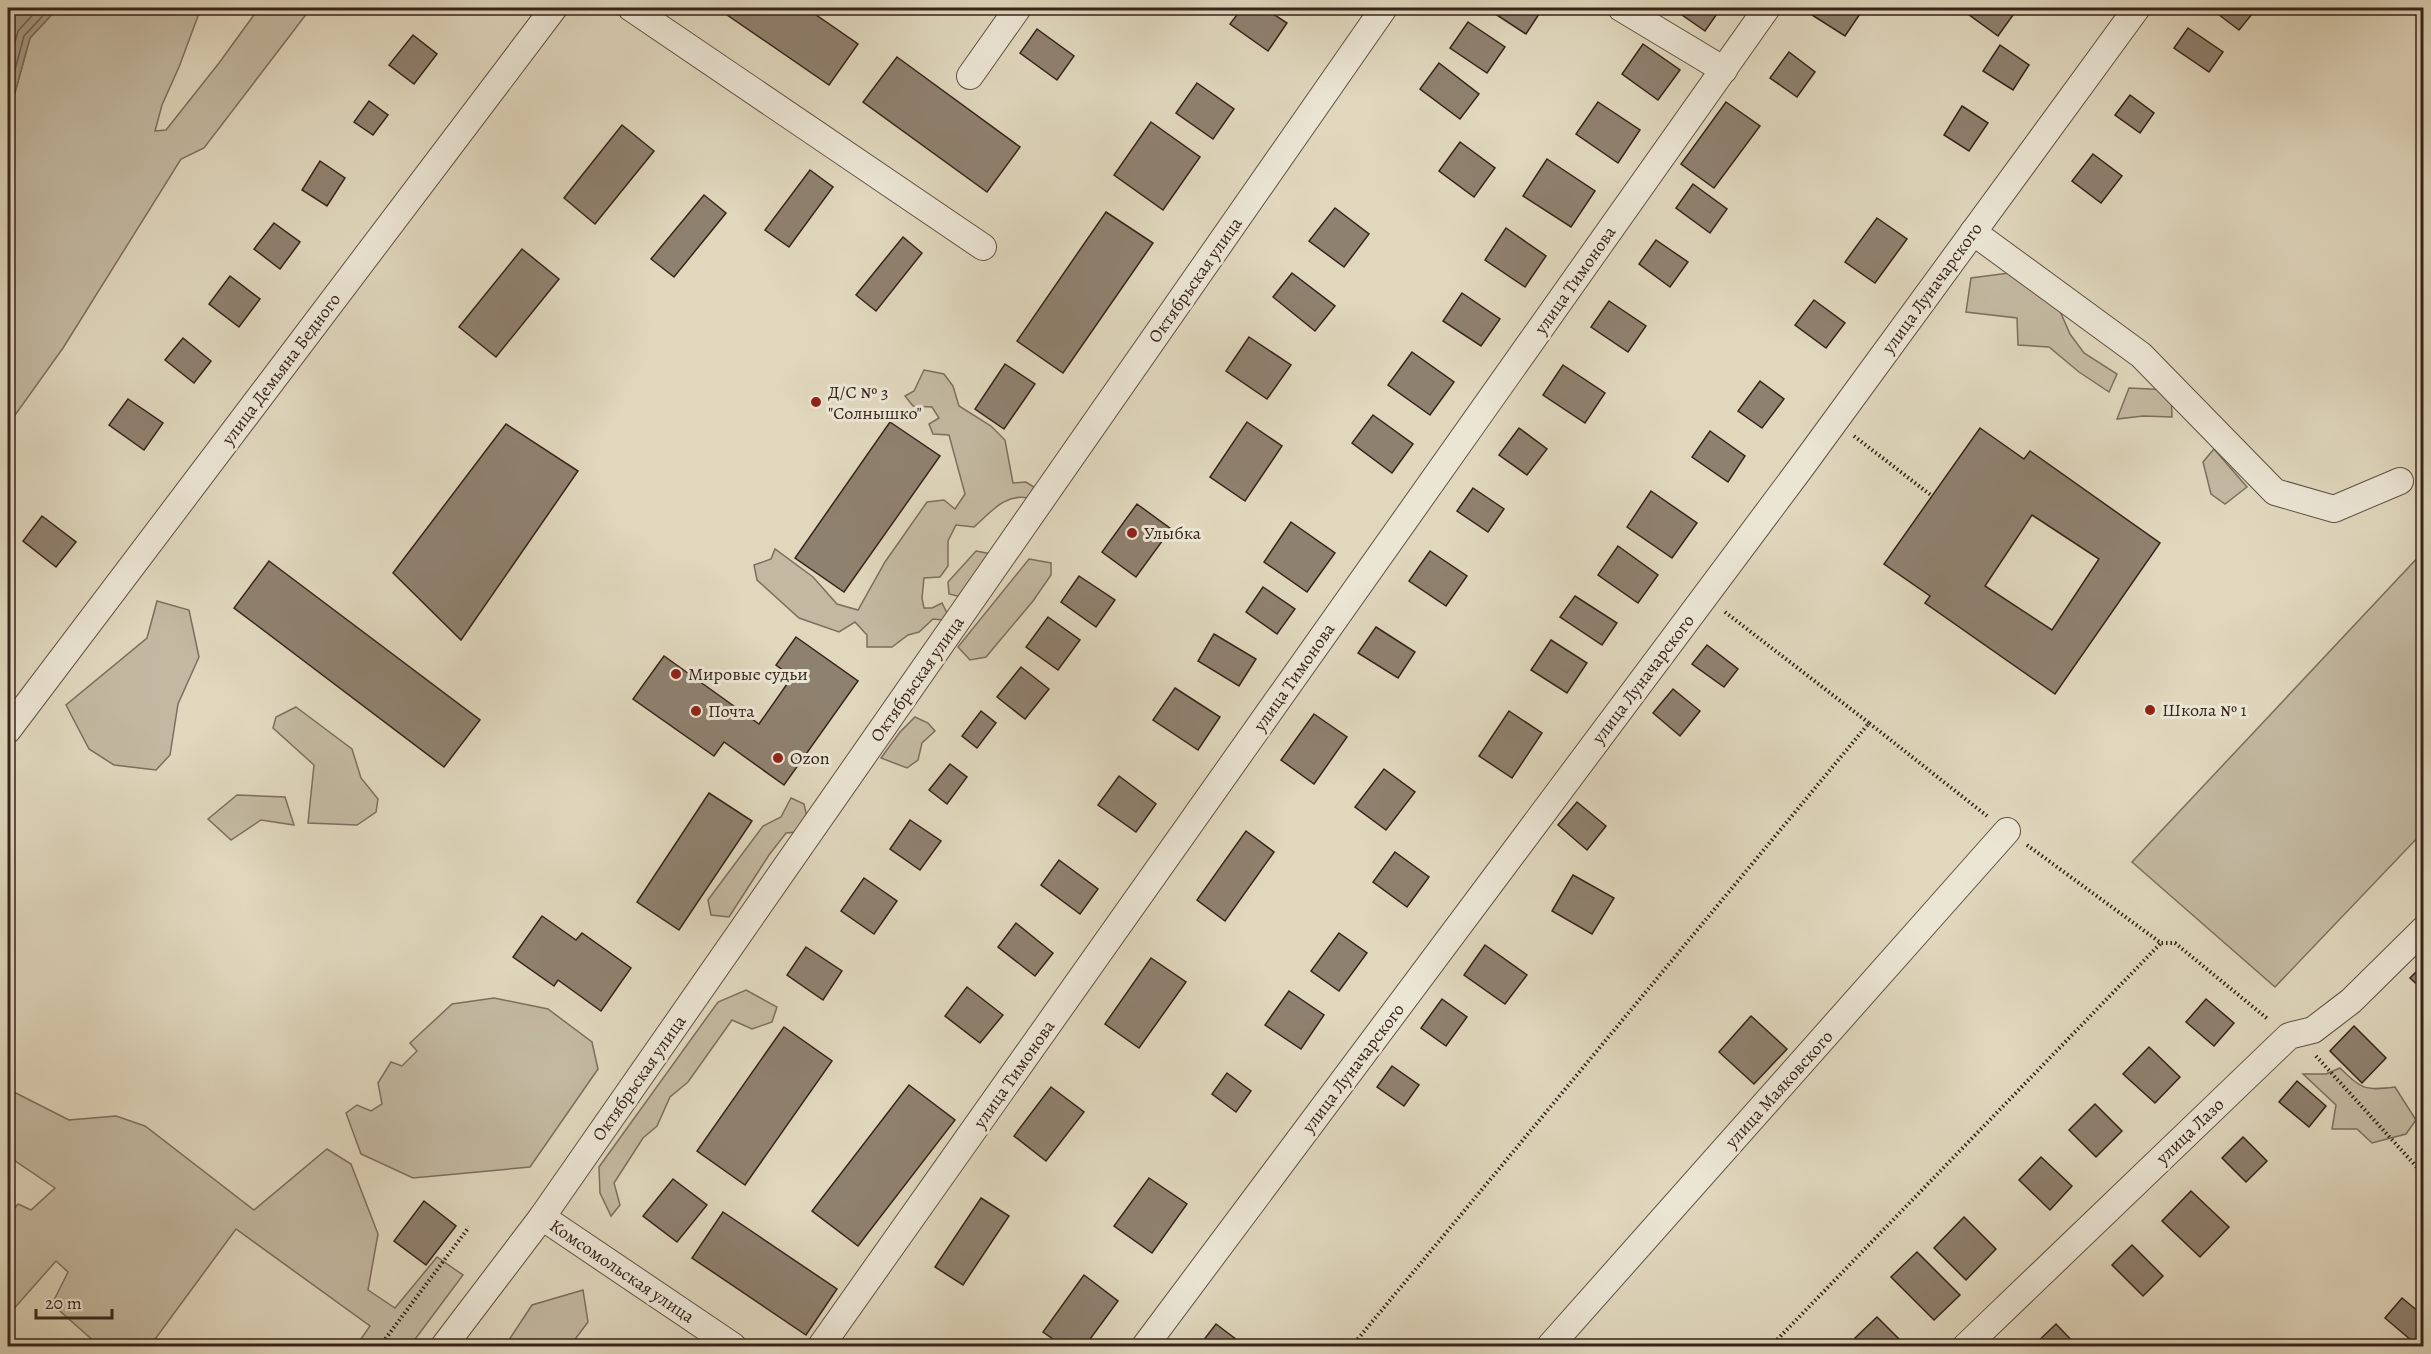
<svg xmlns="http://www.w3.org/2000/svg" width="2431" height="1354" font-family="Alegreya,serif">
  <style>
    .green { fill: #c3b9a1; stroke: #7d6e5e; stroke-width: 1.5 }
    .water { fill: #a79a86; stroke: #7a6b5b; stroke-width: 1.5 }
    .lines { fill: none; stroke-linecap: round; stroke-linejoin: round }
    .shore { stroke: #6f5f50; stroke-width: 1.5 }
    .building { fill: #8f816f; stroke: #37241a; stroke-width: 1.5; fill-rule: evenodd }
    .minor-casing { stroke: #615143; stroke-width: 28 }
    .path { stroke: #37241a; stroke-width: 4; stroke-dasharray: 1.5 3; stroke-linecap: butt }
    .minor { stroke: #ebe5d4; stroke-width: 26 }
    .poi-dot { fill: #8f2418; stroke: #ebe5d4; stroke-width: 2 }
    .labels { text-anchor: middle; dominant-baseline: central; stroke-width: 6; stroke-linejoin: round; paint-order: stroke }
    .street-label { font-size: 18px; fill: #37241a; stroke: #ebe5d4 }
    .poi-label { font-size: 18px; fill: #37241a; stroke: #ebe5d4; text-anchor: start }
  </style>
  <rect width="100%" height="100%" fill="#e0d7bd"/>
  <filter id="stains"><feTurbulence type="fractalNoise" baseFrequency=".00333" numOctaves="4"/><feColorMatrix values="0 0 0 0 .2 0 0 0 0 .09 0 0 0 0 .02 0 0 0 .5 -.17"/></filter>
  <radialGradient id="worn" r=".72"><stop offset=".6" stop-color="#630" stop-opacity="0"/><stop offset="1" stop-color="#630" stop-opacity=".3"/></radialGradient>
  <!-- green -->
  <g class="green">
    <polygon points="58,8 201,8 179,67 162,105 155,131 166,130 219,63 259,8 311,8 204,148 181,159 63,348 8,425 8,118 30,38"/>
    <polygon points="2009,273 2056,302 2070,334 2084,353 2117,374 2109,392 2079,372 2049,347 2018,345 2017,318 1966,312 1971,278"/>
    <path d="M924,370L944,374L953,386L959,406L991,426L1005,440L1013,483L1026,482L1034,487L1028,498C1005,493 990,513 974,527L956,525L948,541V566L940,577L924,578L922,598L924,608H932L942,603L947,613L943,620L933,619L919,632L908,635L892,647H867V635L855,622L839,632L799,618L757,580L754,565L771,559L775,549L813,577L837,604L858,610L885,562L927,502L944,500L955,509L965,494L949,435L933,434L929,424L939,418L932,407L913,406L905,396L914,391Z"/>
    <polygon points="2129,388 2171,390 2172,417 2143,416 2117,419"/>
    <polygon points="2214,449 2247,487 2225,504 2211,494 2203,462"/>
    <polygon points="976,551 992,554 961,597 949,594 948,582"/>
    <polygon points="2423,552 2423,832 2275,987 2132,862"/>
    <polygon points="1029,559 1051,563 1051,575 1033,601 986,657 970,660 958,647"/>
    <polygon points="157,601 189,610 199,657 178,704 170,755 156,770 114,765 89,749 66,705 147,638"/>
    <polygon points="296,707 352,749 361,778 378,799 376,812 357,825 308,823 314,765 273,728 276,717"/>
    <polygon points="915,717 928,723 935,731 922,743 918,760 907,768 881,758 900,732"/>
    <polygon points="237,795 285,797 294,825 261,820 231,840 208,819"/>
    <polygon points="791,798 804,804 807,817 798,832 786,833 769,855 729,917 711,915 708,900 763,826 781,817"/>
    <polygon points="746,990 777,1007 772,1022 752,1029 732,1020 688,1082 670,1097 657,1126 643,1138 614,1183 620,1205 611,1216 600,1193 599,1167 718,1002"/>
    <polygon points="494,998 548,1009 592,1042 598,1069 530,1167 413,1178 361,1154 346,1113 357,1105 371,1111 382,1104 378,1083 391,1062 402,1066 417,1051 410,1043 452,1004"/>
    <path d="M2340,1068C2362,1089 2364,1091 2395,1087L2416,1120L2406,1134L2372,1143L2357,1129H2332L2336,1105L2303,1074H2326Z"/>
    <polygon points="8,1089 69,1120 116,1116 145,1126 254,1210 327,1149 351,1164 378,1234 368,1290 395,1308 437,1257 463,1275 410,1346 356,1346 370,1326 236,1229 150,1346 95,1346 97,1344 52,1304 68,1272 56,1261 11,1312 14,1257 8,1253 8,1217 18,1204 31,1210 55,1188 8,1156"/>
    <polygon points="583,1290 588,1322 570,1346 505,1346 532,1305"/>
  </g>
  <!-- water -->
  <polygon class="water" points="8,8 58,8 30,38 8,118"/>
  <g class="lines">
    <!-- shore -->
    <g class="shore">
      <polyline points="8,68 18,31 39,8"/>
      <polyline points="8,96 24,36 50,8"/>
    </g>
  </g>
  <!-- building -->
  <g class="building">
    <polygon points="717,8 806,8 858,44 829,85"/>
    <polygon points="1242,8 1264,8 1287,23 1268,51 1230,24"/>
    <polygon points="1486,8 1535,8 1541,11 1526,34"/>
    <polygon points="1672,8 1721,8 1705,31"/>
    <polygon points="1817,8 1864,8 1845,36 1812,15"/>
    <polygon points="1973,8 2018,8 1998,36 1968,14"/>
    <polygon points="2210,8 2257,8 2239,30"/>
    <polygon points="1468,22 1505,47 1487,73 1450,48"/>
    <polygon points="2188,28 2223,52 2209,72 2174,48"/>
    <polygon points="1037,29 1074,56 1057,80 1020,53"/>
    <polygon points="413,35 437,54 414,84 389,65"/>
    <polygon points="1643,44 1680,70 1658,100 1622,74"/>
    <polygon points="2000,45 2029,65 2013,90 1983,71"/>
    <polygon points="1789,52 1815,72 1797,97 1770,78"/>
    <polygon points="897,57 1020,147 987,192 863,102"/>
    <polygon points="1439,63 1479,94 1460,119 1420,89"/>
    <polygon points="1197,83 1234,109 1213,139 1176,113"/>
    <polygon points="2130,95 2154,113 2140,133 2115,115"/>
    <polygon points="369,101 388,115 373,135 354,122"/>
    <polygon points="1598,102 1640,130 1618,163 1576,134"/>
    <polygon points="1726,102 1760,126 1714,188 1681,164"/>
    <polygon points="1962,106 1988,123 1969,151 1944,135"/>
    <polygon points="1151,122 1200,157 1163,210 1114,175"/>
    <polygon points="622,125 654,151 595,224 564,198"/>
    <polygon points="1460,142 1495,168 1474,197 1439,171"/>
    <polygon points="2093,154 2122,176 2101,203 2072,181"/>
    <polygon points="1547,159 1595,191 1571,227 1523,196"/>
    <polygon points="320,161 345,178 327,206 302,190"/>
    <polygon points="810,170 833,187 789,247 765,230"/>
    <polygon points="1693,184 1727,209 1710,233 1676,208"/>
    <polygon points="704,195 726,213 674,277 651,259"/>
    <polygon points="1335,208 1369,234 1344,267 1309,241"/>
    <polygon points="1106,212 1153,243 1063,373 1017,341"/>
    <polygon points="1877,218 1907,239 1875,283 1845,262"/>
    <polygon points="274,223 300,242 280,269 254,249"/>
    <polygon points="1506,228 1546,256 1525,287 1485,260"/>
    <polygon points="903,237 922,253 876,311 856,295"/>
    <polygon points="1656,240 1688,262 1670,287 1639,264"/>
    <polygon points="522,249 559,279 496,357 459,327"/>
    <polygon points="1292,273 1335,306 1315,331 1273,297"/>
    <polygon points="230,276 260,299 239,327 209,304"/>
    <polygon points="1462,293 1500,319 1481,346 1443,321"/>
    <polygon points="1814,300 1845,323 1826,348 1795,325"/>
    <polygon points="1609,301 1646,326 1628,352 1591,327"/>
    <polygon points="1249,337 1291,365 1267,399 1226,371"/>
    <polygon points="183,338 211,361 194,383 165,360"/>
    <polygon points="1412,352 1454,382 1430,415 1388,385"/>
    <polygon points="1005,364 1035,384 1004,429 975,409"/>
    <polygon points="1563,365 1605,393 1585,423 1543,395"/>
    <polygon points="1760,381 1784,399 1762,428 1738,411"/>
    <polygon points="128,399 163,423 144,450 109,425"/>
    <polygon points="1373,415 1413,444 1392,473 1352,443"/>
    <polygon points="890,422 940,456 844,592 795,558"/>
    <polygon points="1247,422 1282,446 1245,501 1210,477"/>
    <polygon points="506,424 578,471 461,640 393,573"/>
    <polygon points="1519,428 1547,449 1527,475 1499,455"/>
    <path d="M1980,428L2024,459L2030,451L2160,543L2055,694L1925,603L1930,596L1884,564ZM2032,515L2099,559L2052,630L1985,586Z"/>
    <polygon points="1710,431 1745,456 1728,482 1692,457"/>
    <polygon points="1473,488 1504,509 1488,532 1457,511"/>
    <polygon points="1651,491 1697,523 1672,558 1627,527"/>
    <polygon points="1137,504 1171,529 1136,577 1102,552"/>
    <polygon points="42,516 76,542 56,567 23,541"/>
    <polygon points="1291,522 1335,553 1307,592 1264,562"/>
    <polygon points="1618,546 1658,575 1638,603 1598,575"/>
    <polygon points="1430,551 1467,576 1446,606 1409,581"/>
    <polygon points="269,561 480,720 444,767 234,608"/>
    <polygon points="1079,576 1115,600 1096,627 1061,602"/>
    <polygon points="1263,587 1295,609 1277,634 1246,612"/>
    <polygon points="1575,596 1617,623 1602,645 1560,617"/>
    <polygon points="1048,617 1080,640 1058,670 1026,647"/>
    <polygon points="1376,627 1415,652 1398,678 1358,653"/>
    <polygon points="1214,634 1256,659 1239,686 1198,661"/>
    <polygon points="796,637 858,681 784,785 724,742 714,756 633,699 664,656 759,724 792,677 776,665"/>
    <polygon points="1551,640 1587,663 1567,693 1531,670"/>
    <polygon points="1707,645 1738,669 1724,687 1692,664"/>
    <polygon points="1021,667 1049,689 1025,719 997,697"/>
    <polygon points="1175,688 1220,717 1198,750 1153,720"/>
    <polygon points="1673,689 1700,711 1680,736 1653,713"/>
    <polygon points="981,711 996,723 977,748 962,736"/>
    <polygon points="1509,711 1542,733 1512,778 1479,756"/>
    <polygon points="1314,714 1347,737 1314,784 1281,760"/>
    <polygon points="950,764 967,777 947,804 929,790"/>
    <polygon points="1384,769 1415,792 1386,830 1355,807"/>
    <polygon points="1119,776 1156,804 1136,832 1098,805"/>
    <polygon points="709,793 752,821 679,930 637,902"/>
    <polygon points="1577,802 1606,826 1587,850 1558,825"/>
    <polygon points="910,820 941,841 920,870 890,849"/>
    <polygon points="1246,831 1274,852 1225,921 1197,900"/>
    <polygon points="1395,852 1429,877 1407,907 1373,882"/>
    <polygon points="1059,860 1098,889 1080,914 1041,885"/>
    <polygon points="1573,875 1614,898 1592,934 1552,911"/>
    <polygon points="864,878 897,901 874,934 841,911"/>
    <polygon points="542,916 576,940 582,933 631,968 601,1011 558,980 554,986 513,957"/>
    <polygon points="1016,923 1053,953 1035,976 998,947"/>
    <polygon points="1339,933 1367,953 1339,991 1311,971"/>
    <polygon points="1485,945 1527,975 1505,1004 1464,975"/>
    <polygon points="806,947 842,971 823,1000 787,975"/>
    <polygon points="1151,958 1186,982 1139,1048 1105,1024"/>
    <polygon points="2424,964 2424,991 2410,978"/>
    <polygon points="967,987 1003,1015 980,1043 945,1016"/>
    <polygon points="1289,991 1324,1015 1301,1049 1265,1025"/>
    <polygon points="1442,999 1467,1017 1446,1046 1421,1028"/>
    <polygon points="2206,999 2234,1023 2214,1046 2186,1022"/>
    <polygon points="1751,1016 1787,1049 1754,1084 1719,1052"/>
    <polygon points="2354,1026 2386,1058 2362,1083 2330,1051"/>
    <polygon points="784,1027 832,1061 745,1185 697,1151"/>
    <polygon points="2149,1047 2180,1077 2155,1103 2123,1074"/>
    <polygon points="1392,1066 1419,1085 1404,1106 1377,1087"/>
    <polygon points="1227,1073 1251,1091 1236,1112 1212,1094"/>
    <polygon points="2297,1081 2326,1106 2309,1127 2279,1102"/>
    <polygon points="909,1085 955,1120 858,1246 812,1211"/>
    <polygon points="1051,1087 1084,1112 1046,1161 1014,1136"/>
    <polygon points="2095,1104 2122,1131 2096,1157 2069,1130"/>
    <polygon points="2243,1137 2267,1161 2246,1182 2222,1158"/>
    <polygon points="2041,1157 2072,1186 2050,1210 2019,1180"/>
    <polygon points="1149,1178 1187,1204 1152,1253 1114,1226"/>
    <polygon points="673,1179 707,1205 677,1242 643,1216"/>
    <polygon points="2191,1191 2229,1227 2200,1257 2162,1221"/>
    <polygon points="981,1198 1009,1216 963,1285 935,1267"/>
    <polygon points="424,1201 456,1226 426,1265 394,1241"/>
    <polygon points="723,1212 837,1289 806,1335 692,1258"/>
    <polygon points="1964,1217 1996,1249 1966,1280 1934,1248"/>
    <polygon points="2132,1245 2163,1276 2143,1296 2112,1265"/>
    <polygon points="1917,1252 1960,1295 1934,1320 1891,1277"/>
    <polygon points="1084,1275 1118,1301 1085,1346 1063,1346 1043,1332"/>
    <polygon points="2402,1298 2424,1316 2424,1340 2418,1346 2385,1318"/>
    <polygon points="1877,1317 1906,1346 1862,1346 1855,1338"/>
    <polygon points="1216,1324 1245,1346 1199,1346"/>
    <polygon points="2056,1324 2077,1346 2033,1346"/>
  </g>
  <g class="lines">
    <defs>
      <g id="minor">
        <polyline points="631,8 983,247"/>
        <polyline points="1621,8 1724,70"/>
        <polyline points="970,76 1018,8"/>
        <polyline points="1973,232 2141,355 2275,492 2334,509 2400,481"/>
        <polyline points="8,730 554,8"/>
        <polyline points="542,1217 733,1346"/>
        <polyline points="444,1346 542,1217 1384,8"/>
        <polyline points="821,1346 1767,8"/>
        <polyline points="1145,1346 1803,465 2137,8"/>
        <polyline points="1550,1346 2007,831"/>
        <polyline points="1966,1346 2289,1036 2313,1030 2351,1001 2424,929"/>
      </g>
    </defs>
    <!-- minor casing -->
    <use href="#minor" class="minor-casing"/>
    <!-- path -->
    <g class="path">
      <polyline points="1854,436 1932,496"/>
      <polyline points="1725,612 1869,723"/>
      <polyline points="2027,845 2161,943 2175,943 2269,1020"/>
      <polyline points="2316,1056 2424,1175"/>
      <polyline points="380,1346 469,1227"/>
      <polyline points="1352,1346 1869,723 1987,816"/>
      <polyline points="1771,1346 2161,943"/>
    </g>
    <!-- minor -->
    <use href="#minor" class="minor"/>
  </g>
  <!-- markers -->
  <g class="poi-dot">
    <circle cx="816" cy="402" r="6"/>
    <circle cx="1132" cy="533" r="6"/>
    <circle cx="676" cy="674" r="6"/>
    <circle cx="2150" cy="710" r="6"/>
    <circle cx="696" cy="711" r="6"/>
    <circle cx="778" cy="758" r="6"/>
  </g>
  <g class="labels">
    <!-- street labels -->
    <g class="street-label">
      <text transform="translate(1195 280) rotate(-55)">Октябрьская улица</text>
      <text transform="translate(1575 280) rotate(-55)">улица Тимонова</text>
      <text transform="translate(1932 288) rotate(-54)">улица Луначарского</text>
      <text transform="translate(281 369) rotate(-53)">улица Демьяна Бедного</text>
      <text transform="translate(1294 677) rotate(-55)">улица Тимонова</text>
      <text transform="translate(917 679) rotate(-55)">Октябрьская улица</text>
      <text transform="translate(1643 679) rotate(-53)">улица Луначарского</text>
      <text transform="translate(1353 1068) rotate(-53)">улица Луначарского</text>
      <text transform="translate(1014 1074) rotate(-55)">улица Тимонова</text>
      <text transform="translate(639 1078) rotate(-55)">Октябрьская улица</text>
      <text transform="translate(1779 1089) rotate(-48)">улица Маяковского</text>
      <text transform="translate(2190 1131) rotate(-44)">улица Лазо</text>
      <text transform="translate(622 1271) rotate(34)">Комсомольская улица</text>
    </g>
    <!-- poi labels -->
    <g class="poi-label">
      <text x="828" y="392">Д/С № 3<tspan x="828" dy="21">"Солнышко"</tspan></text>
      <text x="1144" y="533">Улыбка</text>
      <text x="688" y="674">Мировые судьи</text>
      <text x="2162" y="710">Школа № 1</text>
      <text x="708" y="711">Почта</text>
      <text x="790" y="758">Ozon</text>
    </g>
  </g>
  <!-- margin -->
  <rect width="2431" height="1354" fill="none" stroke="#e0d7bd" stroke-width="30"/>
  <rect x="9" y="9" width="2413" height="1336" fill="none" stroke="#37241a" stroke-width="3"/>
  <rect x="15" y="15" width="2401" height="1324" fill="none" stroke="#37241a" stroke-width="1.5"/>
  <!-- scale -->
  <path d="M36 1309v9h76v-9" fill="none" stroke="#37241a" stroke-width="3"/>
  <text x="45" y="1309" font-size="18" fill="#37241a" stroke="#ebe5d4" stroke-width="4.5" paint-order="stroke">20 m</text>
  <rect width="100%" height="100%" filter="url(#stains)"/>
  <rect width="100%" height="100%" fill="url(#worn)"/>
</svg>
